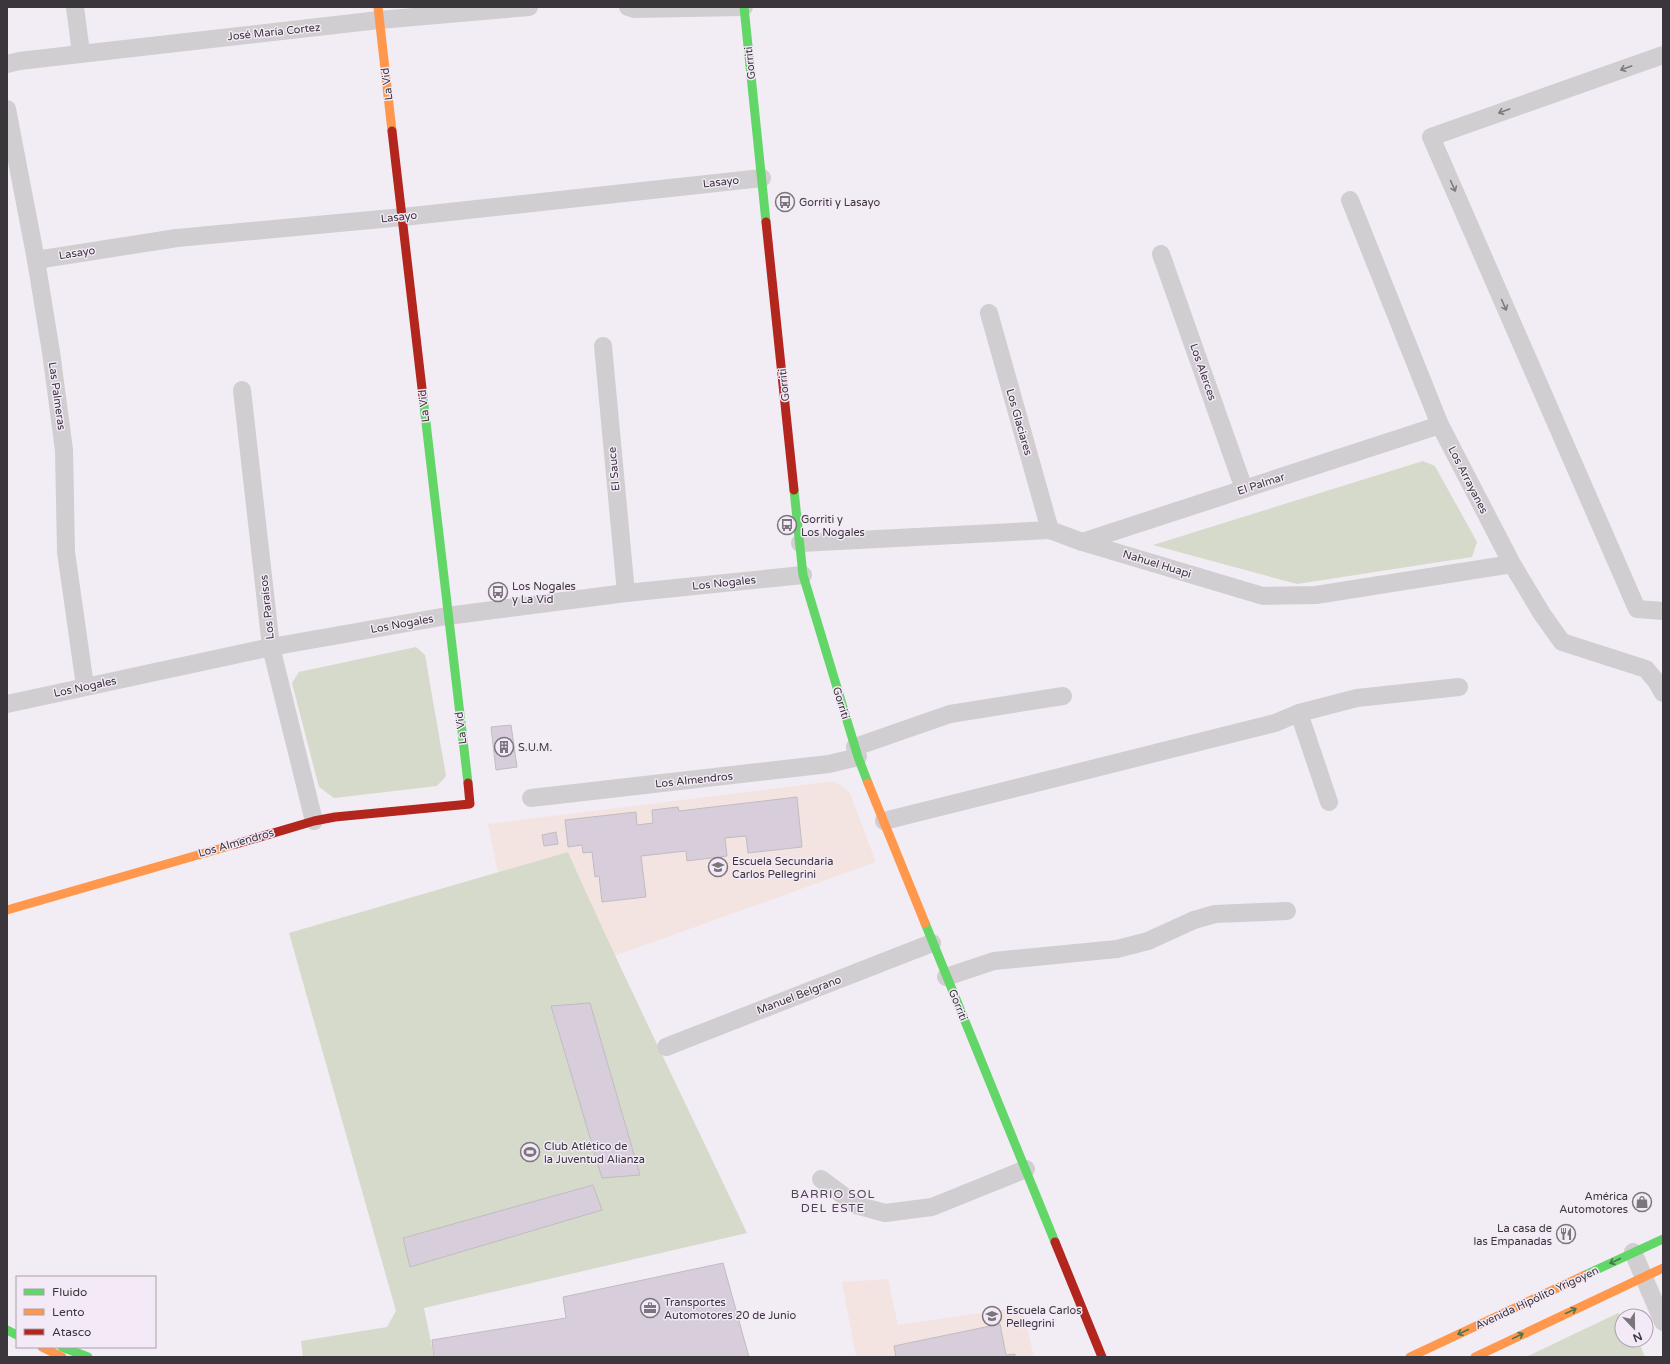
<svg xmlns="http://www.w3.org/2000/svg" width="1670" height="1364" font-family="'Varela Round',sans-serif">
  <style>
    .education { fill: #f4e4e1 }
    .green { fill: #d6dacb }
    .building { fill: #d7cddb; stroke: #c0bcc2 }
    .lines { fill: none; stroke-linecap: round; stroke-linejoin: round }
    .street { stroke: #d0ced0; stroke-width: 18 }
    .fast { stroke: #63d668; stroke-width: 9 }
    .slow { stroke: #ff974d; stroke-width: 9 }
    .jam { stroke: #b3261e; stroke-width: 9 }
    .oneway { stroke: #7e7a7e }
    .oneway2 { stroke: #4a764d }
    .labels { text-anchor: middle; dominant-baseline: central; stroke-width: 3; stroke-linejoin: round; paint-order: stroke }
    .street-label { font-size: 11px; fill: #3a363b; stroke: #f3e9f7 }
    .poi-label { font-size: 11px; fill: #3a363b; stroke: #f3e9f7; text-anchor: start }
    .neighbourhood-label { font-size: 12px; letter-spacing: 1px; fill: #4d4550; stroke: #f3e9f7 }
  </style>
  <rect width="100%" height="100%" fill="#f2ecf4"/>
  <!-- education -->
  <g class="education">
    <polygon points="834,781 849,791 876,862 614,956 568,852 498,873 488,824"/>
    <polygon points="888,1279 898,1325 1022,1307 1034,1357 856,1357 842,1282"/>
  </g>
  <!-- green -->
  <g class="green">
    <polygon points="1423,461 1435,466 1477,542 1472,557 1297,584 1153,545"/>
    <polygon points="416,647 425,655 446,776 437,786 334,798 319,787 292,683 299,672"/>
    <path d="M568,852C625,980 687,1106 747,1233L424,1308L434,1357H303L301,1341L387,1327L396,1311L289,933Z"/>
    <polygon points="1618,1313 1625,1316 1622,1316 1622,1340 1638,1340 1645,1357 1526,1357"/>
  </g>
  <!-- building -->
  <g class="building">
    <polygon points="511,725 517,767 496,770 491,727"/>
    <polygon points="797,797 802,847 748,853 746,836 725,838 727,856 687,861 686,851 641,856 646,897 602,902 599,876 595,877 592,852 583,853 582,845 568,847 565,820 636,812 637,825 653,823 652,810 678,807 679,811"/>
    <polygon points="556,832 558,844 544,846 542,835"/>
    <polygon points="590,1003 640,1175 602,1178 551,1006"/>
    <polygon points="593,1185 602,1210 410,1267 403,1238"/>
    <polygon points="723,1263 749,1357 434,1357 432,1340 566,1318 563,1297"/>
    <polygon points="1000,1324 1006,1355 1015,1354 1015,1357 896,1357 894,1346"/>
  </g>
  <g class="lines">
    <!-- street -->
    <g class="street">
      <polyline points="75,7 81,53"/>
      <polyline points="628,7 634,9 744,7"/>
      <polyline points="1663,55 1431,137 1637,609 1663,611"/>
      <polyline points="7,64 19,61 379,20 529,7"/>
      <polyline points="7,109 36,260 51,352 64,450 66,552 85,686"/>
      <polyline points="1350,200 1440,425 1512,564 1542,614 1562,642 1646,669 1656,681 1663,693"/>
      <polyline points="1161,254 1244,489"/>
      <polyline points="36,260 177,238 403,217 762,178"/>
      <polyline points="989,313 1050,530"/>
      <polyline points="603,346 626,593"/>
      <polyline points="242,390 271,647 314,821"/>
      <polyline points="1082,542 1440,425"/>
      <polyline points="800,543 1050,530 1082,542 1263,596 1316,595 1512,564"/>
      <polyline points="7,704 271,647 447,616 626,593 803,575"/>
      <polyline points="1299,713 1329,802"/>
      <polyline points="855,747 950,714 1063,696"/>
      <polyline points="531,798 829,764 858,757"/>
      <polyline points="884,821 1275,723 1299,713 1357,698 1459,687"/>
      <polyline points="946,977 994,961 1117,949 1148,941 1194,920 1215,914 1287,911"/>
      <polyline points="666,1047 932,943"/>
      <polyline points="821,1179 856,1205 885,1213 932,1207 1026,1169"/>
      <polyline points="1633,1252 1663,1322"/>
    </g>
    <!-- fast -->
    <g class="fast">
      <polyline points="744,7 766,222"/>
      <polyline points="423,397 468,783"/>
      <polyline points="794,490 803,575 858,757 868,783"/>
      <polyline points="925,923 1055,1242"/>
      <polyline points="1585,1275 1663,1239"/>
      <polyline points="7,1330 17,1335"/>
      <polyline points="62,1347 88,1357"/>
    </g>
    <!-- slow -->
    <g class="slow">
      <polyline points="378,7 392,131"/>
      <polyline points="868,783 925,923"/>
      <polyline points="7,910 236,844"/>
      <polyline points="42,1347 62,1357"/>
      <polyline points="1410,1357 1585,1275"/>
      <polyline points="1475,1357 1663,1268"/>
    </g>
    <!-- jam -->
    <g class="jam">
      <polyline points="392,131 423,397"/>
      <polyline points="766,222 794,490"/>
      <polyline points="236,844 314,821 335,817 470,804 468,783"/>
      <polyline points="1055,1242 1102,1357"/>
    </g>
  </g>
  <!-- one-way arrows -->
  <defs><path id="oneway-shaft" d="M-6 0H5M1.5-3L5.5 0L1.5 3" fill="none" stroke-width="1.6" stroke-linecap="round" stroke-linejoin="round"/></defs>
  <g class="oneway">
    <use href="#oneway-shaft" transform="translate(1626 68) rotate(160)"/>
    <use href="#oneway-shaft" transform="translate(1504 111) rotate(160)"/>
    <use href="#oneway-shaft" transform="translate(1453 186) rotate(66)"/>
    <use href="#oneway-shaft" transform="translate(1504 305) rotate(66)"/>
  </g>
  <g class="oneway2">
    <use href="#oneway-shaft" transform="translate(1615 1261) rotate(155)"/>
    <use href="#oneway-shaft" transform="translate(1571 1311) rotate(-25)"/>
    <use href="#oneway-shaft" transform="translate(1463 1332) rotate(155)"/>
    <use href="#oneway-shaft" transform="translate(1518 1336) rotate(-26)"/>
  </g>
  <!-- icons -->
  <defs>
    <symbol id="bus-ring" viewBox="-11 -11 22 22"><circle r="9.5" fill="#f3e9f7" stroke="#7a767c" stroke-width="1.5"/><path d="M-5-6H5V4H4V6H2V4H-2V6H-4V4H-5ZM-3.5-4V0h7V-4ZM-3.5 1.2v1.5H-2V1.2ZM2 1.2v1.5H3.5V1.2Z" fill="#7a767c"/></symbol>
    <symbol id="building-ring" viewBox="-11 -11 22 22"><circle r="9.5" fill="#f3e9f7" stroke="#7a767c" stroke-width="1.5"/><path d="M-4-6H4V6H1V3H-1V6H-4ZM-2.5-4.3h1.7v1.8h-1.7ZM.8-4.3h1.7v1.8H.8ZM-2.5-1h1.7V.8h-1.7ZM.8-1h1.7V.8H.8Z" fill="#7a767c"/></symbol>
    <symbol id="school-ring" viewBox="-11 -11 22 22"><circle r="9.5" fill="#f3e9f7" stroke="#7a767c" stroke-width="1.5"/><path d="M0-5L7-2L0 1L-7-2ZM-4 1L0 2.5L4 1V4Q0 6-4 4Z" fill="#7a767c"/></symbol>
    <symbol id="stadium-ring" viewBox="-11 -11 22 22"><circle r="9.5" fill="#f3e9f7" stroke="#7a767c" stroke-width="1.5"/><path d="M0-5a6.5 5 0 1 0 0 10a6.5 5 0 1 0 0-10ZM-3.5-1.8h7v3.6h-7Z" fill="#7a767c"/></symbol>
    <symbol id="shop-ring" viewBox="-11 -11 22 22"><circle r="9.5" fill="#f3e9f7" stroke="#7a767c" stroke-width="1.5"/><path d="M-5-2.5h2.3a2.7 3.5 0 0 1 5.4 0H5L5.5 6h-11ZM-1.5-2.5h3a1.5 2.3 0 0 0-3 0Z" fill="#7a767c"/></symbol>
    <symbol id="restaurant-ring" viewBox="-11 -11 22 22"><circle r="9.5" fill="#f3e9f7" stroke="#7a767c" stroke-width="1.5"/><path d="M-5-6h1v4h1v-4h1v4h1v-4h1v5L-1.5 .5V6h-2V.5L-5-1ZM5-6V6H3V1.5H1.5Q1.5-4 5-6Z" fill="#7a767c"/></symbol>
    <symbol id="office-ring" viewBox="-11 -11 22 22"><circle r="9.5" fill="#f3e9f7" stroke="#7a767c" stroke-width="1.5"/><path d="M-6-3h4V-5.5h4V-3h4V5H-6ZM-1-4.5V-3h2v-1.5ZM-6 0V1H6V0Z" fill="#7a767c"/></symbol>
  </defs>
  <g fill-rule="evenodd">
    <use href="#bus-ring" x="774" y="191" width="22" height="22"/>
    <use href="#bus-ring" x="776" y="514" width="22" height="22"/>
    <use href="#bus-ring" x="487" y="581" width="22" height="22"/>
    <use href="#building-ring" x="493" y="736" width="22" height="22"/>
    <use href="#school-ring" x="707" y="856" width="22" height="22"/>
    <use href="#stadium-ring" x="519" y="1141" width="22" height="22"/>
    <use href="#shop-ring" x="1631" y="1191" width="22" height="22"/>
    <use href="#restaurant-ring" x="1555" y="1223" width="22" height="22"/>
    <use href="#office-ring" x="639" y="1297" width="22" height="22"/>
    <use href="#school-ring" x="981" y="1305" width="22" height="22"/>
  </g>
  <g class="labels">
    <!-- street labels -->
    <g class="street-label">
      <text transform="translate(274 32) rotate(-6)">José María Cortez</text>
      <text transform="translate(750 63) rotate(-96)">Gorriti</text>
      <text transform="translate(387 84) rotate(-97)">La Vid</text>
      <text transform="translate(721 182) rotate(-6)">Lasayo</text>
      <text transform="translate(399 217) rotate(-6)">Lasayo</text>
      <text transform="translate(77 253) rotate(-9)">Lasayo</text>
      <text transform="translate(1203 372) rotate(71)">Los Alerces</text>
      <text transform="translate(784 385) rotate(-96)">Gorriti</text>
      <text transform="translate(57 396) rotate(82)">Las Palmeras</text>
      <text transform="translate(424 406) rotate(-96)">La Vid</text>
      <text transform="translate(1019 422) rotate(74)">Los Glaciares</text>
      <text transform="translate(614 469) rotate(-95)">El Sauce</text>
      <text transform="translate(1468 480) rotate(63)">Los Arrayanes</text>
      <text transform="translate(1261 484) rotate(-18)">El Palmar</text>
      <text transform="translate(1157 564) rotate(17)">Nahuel Huapi</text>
      <text transform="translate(724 583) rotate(-6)">Los Nogales</text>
      <text transform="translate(267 607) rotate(-96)">Los Paraísos</text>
      <text transform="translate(402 624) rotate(-10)">Los Nogales</text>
      <text transform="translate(85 687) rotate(-12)">Los Nogales</text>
      <text transform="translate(841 703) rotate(73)">Gorriti</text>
      <text transform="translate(461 728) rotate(-97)">La Vid</text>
      <text transform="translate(694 780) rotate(-6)">Los Almendros</text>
      <text transform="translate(236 843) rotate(-16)">Los Almendros</text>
      <text transform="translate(799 995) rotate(-21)">Manuel Belgrano</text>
      <text transform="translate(958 1005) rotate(68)">Gorriti</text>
      <text transform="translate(1537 1298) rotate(-25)">Avenida Hipólito Yrigoyen</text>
    </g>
    <!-- poi labels -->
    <g class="poi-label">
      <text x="799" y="202">Gorriti y Lasayo</text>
      <text x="801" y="519">Gorriti y<tspan x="801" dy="13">Los Nogales</tspan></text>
      <text x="512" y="586">Los Nogales<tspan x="512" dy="13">y La Vid</tspan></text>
      <text x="518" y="747">S.U.M.</text>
      <text x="732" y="861">Escuela Secundaria<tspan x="732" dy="13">Carlos Pellegrini</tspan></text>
      <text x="544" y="1146">Club Atlético de<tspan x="544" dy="13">la Juventud Alianza</tspan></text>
      <text x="1628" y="1196" text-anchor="end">América<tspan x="1628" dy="13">Automotores</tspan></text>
      <text x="1552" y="1228" text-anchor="end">La casa de<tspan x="1552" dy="13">las Empanadas</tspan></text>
      <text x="664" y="1302">Transportes<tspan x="664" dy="13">Automotores 20 de Junio</tspan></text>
      <text x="1006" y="1310">Escuela Carlos<tspan x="1006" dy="13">Pellegrini</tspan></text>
    </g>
    <!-- neighbourhood labels -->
    <g class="neighbourhood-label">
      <text x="833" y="1194">BARRIO SOL<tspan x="833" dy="14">DEL ESTE</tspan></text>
    </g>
  </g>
  <!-- border -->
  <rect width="1670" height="1364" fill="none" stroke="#3a363b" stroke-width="16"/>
  <!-- legend -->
  <rect x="16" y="1276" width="140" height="72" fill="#f3e9f7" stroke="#a9a1ac"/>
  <rect x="24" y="1289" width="20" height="6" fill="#63d668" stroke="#a9a1ac"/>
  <text x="52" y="1296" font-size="12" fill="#3a363b">Fluido</text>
  <rect x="24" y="1309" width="20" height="6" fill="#ff974d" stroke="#a9a1ac"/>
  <text x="52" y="1316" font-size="12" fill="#3a363b">Lento</text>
  <rect x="24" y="1329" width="20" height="6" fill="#b3261e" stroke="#a9a1ac"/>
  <text x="52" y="1336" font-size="12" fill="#3a363b">Atasco</text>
  <!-- north arrow -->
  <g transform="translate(1634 1328) rotate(158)"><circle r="19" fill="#f3e9f7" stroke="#a9a1ac"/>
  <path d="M0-3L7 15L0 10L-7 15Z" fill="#7a767c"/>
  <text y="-6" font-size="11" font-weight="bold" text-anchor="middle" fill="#3a363b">N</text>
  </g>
</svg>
